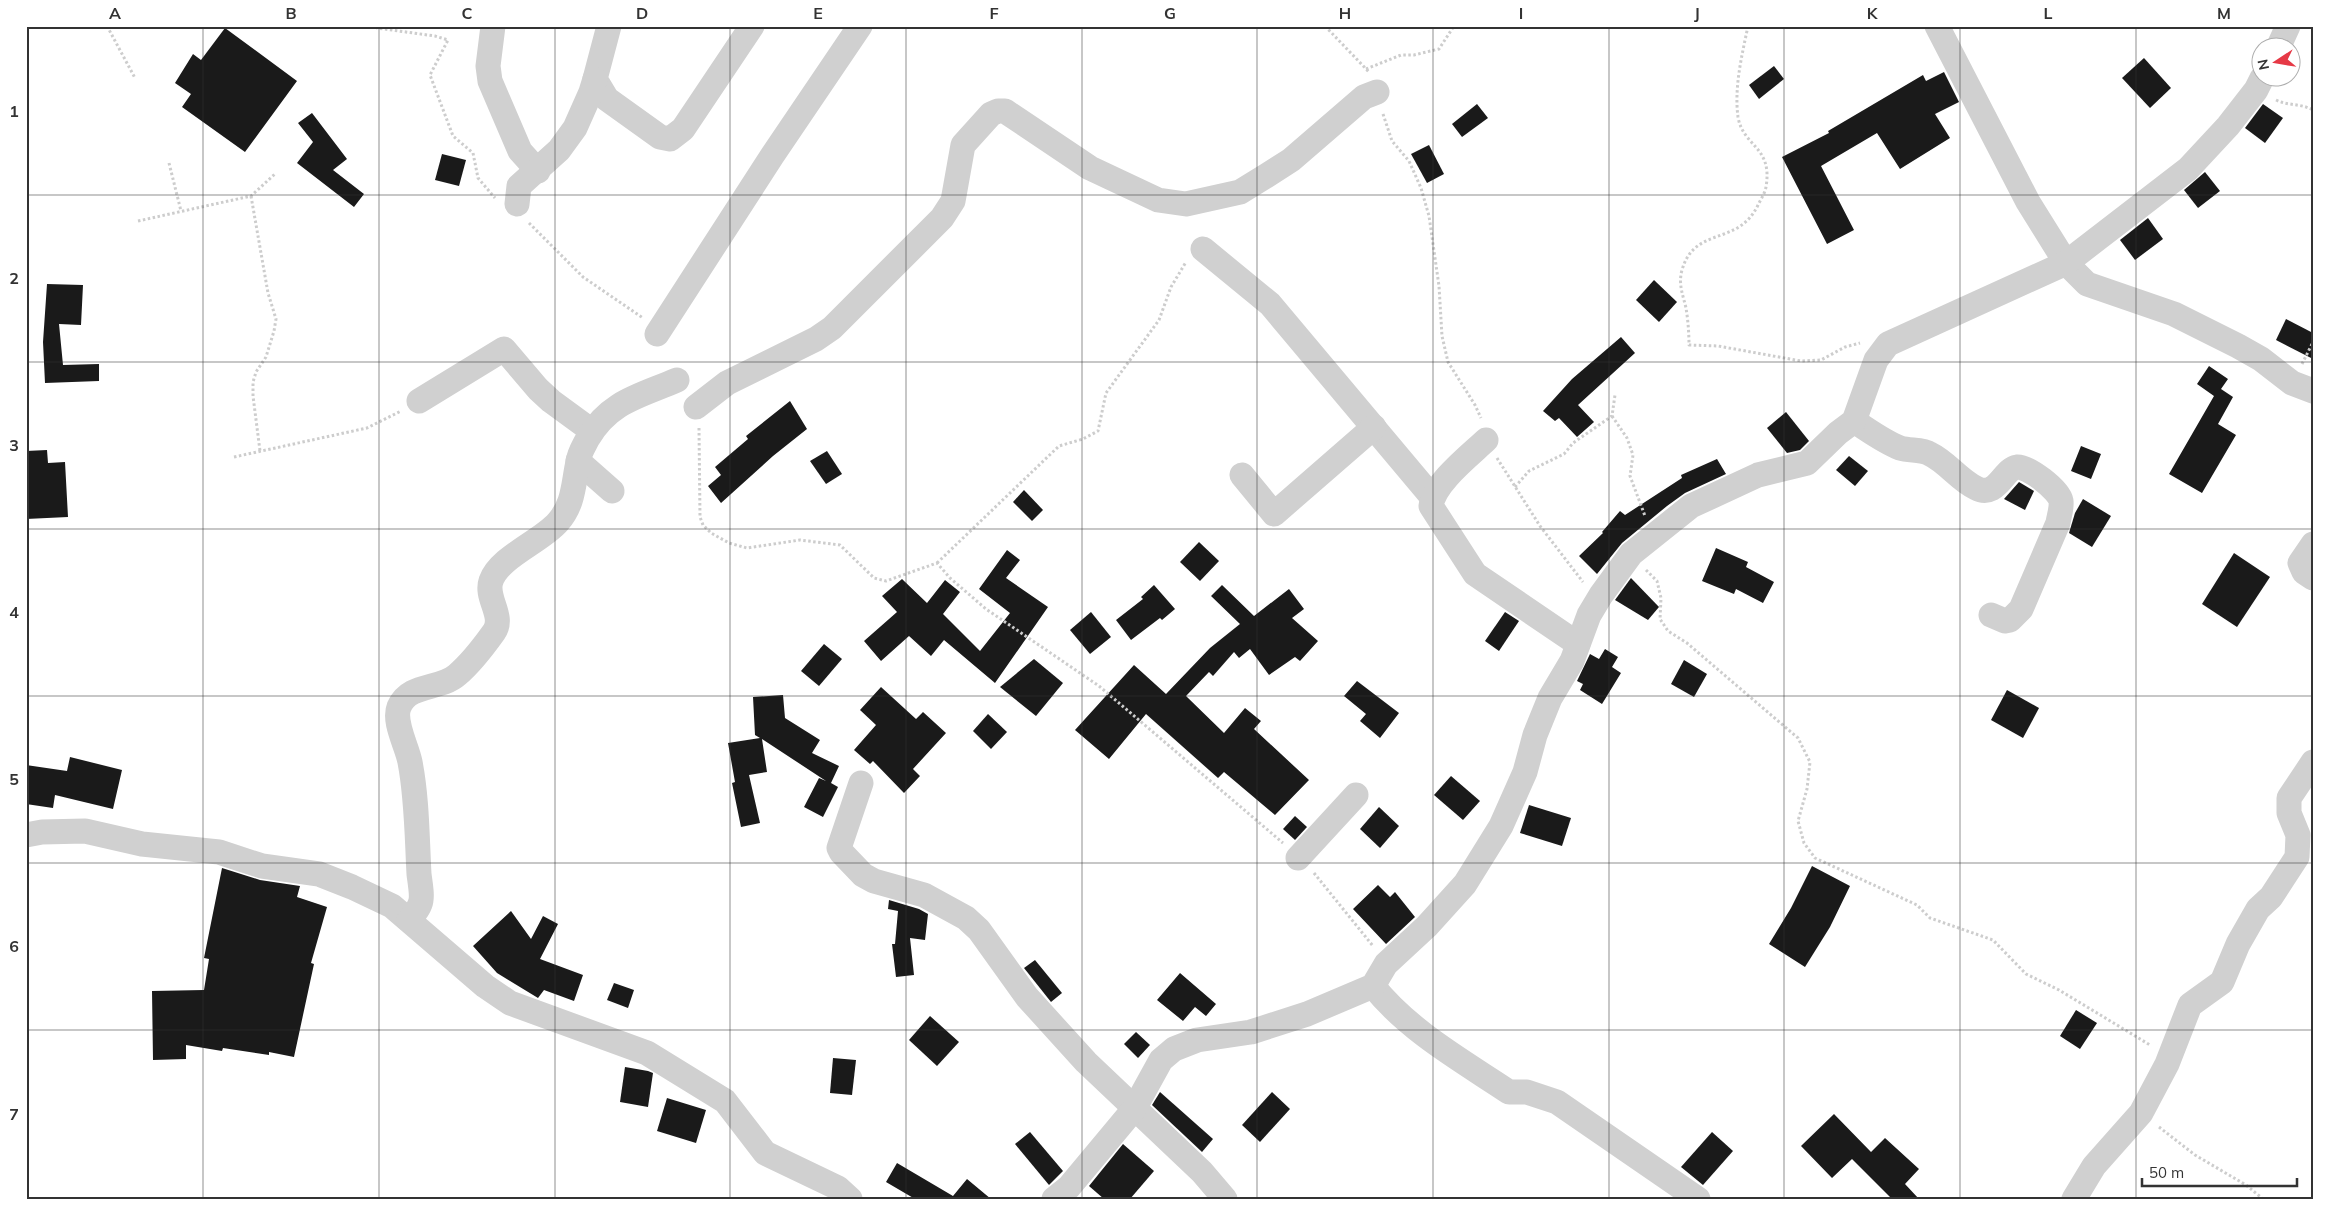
<svg xmlns="http://www.w3.org/2000/svg" width="2339" height="1225" font-family="Mulish,sans-serif">
  <style>
    .building { fill: #1a1a1a }
    .lines { fill: none; stroke-linecap: round; stroke-linejoin: round }
    .path { stroke: #cdcdcd; stroke-width: 3; stroke-dasharray: 2.5 2.5; stroke-linecap: butt }
    .minor { stroke: #d0d0d0; stroke-width: 25 }
    .grid { fill: none; stroke: #333; stroke-width: 1; stroke-opacity: 0.55 }
    .neatline { fill: none; stroke: #333; stroke-width: 2 }
    .grid-label { font-size: 16px; text-anchor: middle; font-weight: bold; fill: #333 }
  </style>
  <rect width="100%" height="100%" fill="#fff"/>
  <!-- building -->
  <g class="building">
    <polygon points="225,28 297,81 245,152 182,107 191,94 175,83 193,54 201,60"/>
    <polygon points="2144,58 2171,88 2150,108 2122,78"/>
    <polygon points="1774,66 1784,79 1759,99 1749,85"/>
    <polygon points="1944,72 1959,102 1935,114 1950,138 1900,169 1877,133 1821,166 1854,230 1827,244 1782,157 1829,133 1828,131 1923,75 1926,81"/>
    <polygon points="1477,104 1488,118 1462,137 1452,124"/>
    <polygon points="2263,104 2283,118 2265,143 2245,128"/>
    <polygon points="312,113 347,159 333,170 364,194 354,207 297,163 313,142 298,123"/>
    <polygon points="1429,145 1444,174 1427,183 1411,154"/>
    <polygon points="442,154 466,160 459,186 435,180"/>
    <polygon points="2205,172 2220,191 2198,208 2184,190"/>
    <polygon points="2148,218 2163,239 2135,260 2120,240"/>
    <polygon points="1654,280 1677,302 1659,322 1636,300"/>
    <polygon points="47,284 83,285 81,325 59,324 63,365 99,364 99,381 45,383 43,342"/>
    <polygon points="2286,319 2313,333 2313,359 2276,340"/>
    <polygon points="1621,337 1635,353 1578,405 1594,422 1577,437 1559,418 1555,421 1543,411 1572,379"/>
    <polygon points="2209,366 2228,379 2221,389 2233,397 2218,424 2236,435 2202,493 2169,474 2214,396 2197,384"/>
    <polygon points="790,401 807,429 773,456 721,503 708,486 721,475 715,467 748,439 746,436"/>
    <polygon points="1786,412 1809,441 1800,450 1787,453 1767,428"/>
    <polygon points="2081,446 2101,454 2091,479 2071,471"/>
    <polygon points="47,450 48,463 65,462 68,517 26,519 26,451"/>
    <polygon points="827,451 842,474 826,484 810,461"/>
    <polygon points="1849,456 1868,471 1855,486 1836,470"/>
    <polygon points="1717,459 1726,474 1685,493 1667,506 1622,543 1597,574 1579,556 1603,533 1602,532 1620,511 1625,515 1682,478 1681,475"/>
    <polygon points="2019,482 2034,491 2025,510 2004,499"/>
    <polygon points="1024,490 1043,510 1032,521 1013,502"/>
    <polygon points="2083,499 2111,516 2092,547 2069,533 2075,513"/>
    <polygon points="1199,542 1219,561 1200,581 1180,562"/>
    <polygon points="1716,548 1748,562 1746,567 1774,582 1763,603 1736,589 1734,594 1702,581"/>
    <polygon points="1007,550 1020,560 1006,578 1048,607 995,683 944,640 931,656 909,636 881,661 864,641 897,612 882,596 902,579 927,603 945,580 960,592 943,614 980,651 1010,613 979,589"/>
    <polygon points="2234,553 2270,577 2237,627 2202,604"/>
    <polygon points="1631,578 1659,607 1648,620 1615,600"/>
    <polygon points="1154,585 1175,609 1162,620 1160,618 1131,640 1116,620 1143,599 1141,597"/>
    <polygon points="1222,585 1254,616 1289,589 1304,609 1292,618 1318,641 1300,661 1295,657 1269,675 1250,649 1239,658 1234,652 1213,676 1209,672 1186,696 1224,733 1245,708 1261,721 1254,729 1309,780 1275,815 1224,772 1218,778 1146,714 1109,759 1075,730 1134,665 1166,694 1210,648 1240,624 1211,596"/>
    <polygon points="1091,612 1111,637 1090,654 1070,630"/>
    <polygon points="1505,612 1519,621 1499,651 1485,641"/>
    <polygon points="824,644 842,659 819,686 801,671"/>
    <polygon points="1605,649 1618,657 1612,667 1621,673 1602,704 1580,690 1583,684 1577,681 1590,654 1599,659"/>
    <polygon points="1034,659 1063,683 1036,716 1000,687"/>
    <polygon points="1684,660 1707,674 1694,697 1671,684"/>
    <polygon points="1357,681 1399,713 1380,738 1360,721 1366,714 1344,696"/>
    <polygon points="881,687 916,719 923,712 946,733 913,769 920,776 904,793 873,761 870,764 854,750 876,725 860,710"/>
    <polygon points="2007,690 2039,708 2023,738 1991,720"/>
    <polygon points="783,695 785,718 820,740 812,753 839,766 831,783 838,787 823,817 804,807 819,778 826,781 762,739 767,772 749,775 760,823 741,827 732,783 735,782 728,743 760,738 755,735 753,697"/>
    <polygon points="988,714 1007,732 991,749 973,731"/>
    <polygon points="70,757 122,770 113,809 55,795 53,808 26,804 26,765 67,771"/>
    <polygon points="1451,776 1480,801 1463,820 1434,795"/>
    <polygon points="1529,805 1571,818 1562,846 1520,833"/>
    <polygon points="1379,807 1399,826 1380,848 1360,829"/>
    <polygon points="1295,816 1307,827 1295,840 1283,829"/>
    <polygon points="1812,866 1850,886 1830,927 1805,967 1769,944 1791,908"/>
    <polygon points="222,868 260,880 300,886 297,897 327,907 311,963 314,964 294,1057 269,1052 269,1055 223,1048 222,1051 186,1045 186,1059 153,1060 152,991 204,990 209,959 204,958"/>
    <polygon points="1378,885 1390,897 1395,892 1415,917 1386,944 1353,909"/>
    <polygon points="889,900 919,909 928,914 925,940 910,938 914,975 896,977 892,944 895,944 898,911 888,909"/>
    <polygon points="511,911 531,939 543,916 558,924 540,959 583,975 574,1001 544,990 538,998 497,973 473,946"/>
    <polygon points="1035,960 1062,993 1051,1002 1024,968"/>
    <polygon points="1180,973 1216,1004 1206,1016 1195,1007 1183,1021 1157,1000"/>
    <polygon points="614,983 634,990 628,1008 607,1000"/>
    <polygon points="2076,1010 2097,1023 2080,1049 2060,1036"/>
    <polygon points="930,1016 959,1042 937,1066 909,1040"/>
    <polygon points="1136,1032 1150,1045 1138,1058 1124,1044"/>
    <polygon points="833,1058 856,1060 852,1095 830,1093"/>
    <polygon points="625,1067 648,1071 653,1073 648,1107 620,1102"/>
    <polygon points="1160,1092 1213,1139 1202,1152 1152,1105"/>
    <polygon points="1272,1092 1290,1109 1260,1142 1242,1125"/>
    <polygon points="667,1098 706,1110 696,1143 657,1131"/>
    <polygon points="1834,1114 1871,1152 1885,1138 1919,1169 1905,1184 1919,1199 1892,1199 1852,1159 1832,1178 1801,1146"/>
    <polygon points="1030,1132 1063,1171 1049,1185 1015,1144"/>
    <polygon points="1712,1132 1733,1151 1703,1185 1681,1167"/>
    <polygon points="1123,1144 1154,1171 1130,1199 1104,1199 1089,1186"/>
    <polygon points="897,1163 953,1196 967,1179 991,1199 915,1199 886,1182"/>
  </g>
  <g class="lines">
    <!-- path -->
    <g class="path">
      <polyline points="107,26 135,78"/>
      <polyline points="377,26 377,28 435,36 448,40 430,75 453,136 473,153 478,178 495,198"/>
      <polyline points="1325,26 1369,72"/>
      <path d="M1748,26C1742,55 1734,87 1738,117C1743,147 1773,146 1766,187C1765,193 1761,199 1758,205C1738,247 1695,225 1682,270C1678,284 1683,295 1686,308C1688,320 1689,333 1689,345L1718,346L1801,361L1821,360L1845,347L1860,343"/>
      <polyline points="1366,69 1401,55 1414,55 1439,49 1454,26"/>
      <path d="M2276,100C2288,106 2300,103 2313,110"/>
      <polyline points="1383,114 1392,141 1409,161 1421,188 1429,216 1439,286 1442,336 1448,362 1475,405 1481,418"/>
      <polyline points="169,163 181,211"/>
      <polyline points="251,196 268,293 276,319 274,331 266,357 256,372 253,382 253,396 260,451"/>
      <polyline points="138,221 251,196 276,173"/>
      <polyline points="529,223 583,277 643,318"/>
      <polyline points="2302,364 2313,342"/>
      <polyline points="1612,416 1627,438 1633,455 1630,476 1645,516"/>
      <polyline points="699,428 700,517 703,525 711,533 729,543 747,548 800,540 840,545 874,578 886,581 937,563 950,578 986,609 1099,686 1283,843"/>
      <polyline points="234,457 367,428 401,411"/>
      <polyline points="1497,458 1540,526 1583,582"/>
      <polyline points="1515,487 1529,471 1564,454 1573,443 1612,416 1615,395"/>
      <polyline points="937,563 1059,446 1083,439 1098,431 1106,393 1159,320 1171,287 1186,262"/>
      <polyline points="1646,570 1657,581 1661,598 1660,619 1668,631 1687,643 1798,738 1810,762 1807,789 1798,821 1804,843 1815,858 1917,905 1930,918 1993,940 2026,974 2059,990 2150,1045"/>
      <polyline points="1314,873 1373,946"/>
      <polyline points="2159,1127 2195,1155 2246,1185 2263,1199"/>
    </g>
    <!-- minor -->
    <g class="minor">
      <polyline points="493,26 488,66 490,81 520,151 538,171"/>
      <polyline points="609,26 595,79 607,99 660,137 670,139 683,129 752,26"/>
      <polyline points="1937,26 2028,202 2066,263 2087,284 2174,314 2238,346 2261,359 2292,383 2313,391"/>
      <polyline points="2278,48 2288,26"/>
      <polyline points="517,204 519,186 559,150 575,128 591,92 595,79"/>
      <polyline points="1203,249 1270,304 1432,497"/>
      <polyline points="657,334 772,156 860,26"/>
      <polyline points="419,401 504,349 538,389 551,401 592,431"/>
      <polyline points="696,407 727,383 816,339 832,328 942,218 953,201 963,145 991,114 998,111 1005,111 1090,168 1158,200 1186,204 1240,192 1266,176 1291,160 1364,97 1377,92"/>
      <path d="M1854,421C1868,430 1884,442 1900,448C1910,451 1922,449 1930,454C1947,462 1959,480 1976,488C1997,499 2003,469 2017,467C2028,466 2059,490 2061,501C2062,508 2059,516 2058,523L2021,609L2010,620L2005,621L1991,615"/>
      <path d="M1486,440C1469,456 1434,483 1431,506L1475,574L1578,644"/>
      <polyline points="578,461 612,491"/>
      <polyline points="1242,475 1274,514 1374,427"/>
      <polyline points="2313,544 2300,563 2304,572 2313,578"/>
      <polyline points="861,783 839,848 841,852 863,875 874,881 924,895 966,918 979,930 1027,997 1086,1062 1202,1172 1225,1199"/>
      <polyline points="26,835 42,832 85,831 142,844 219,852 262,866 319,874 352,887 392,906 485,986 510,1003 647,1053 725,1101 765,1153 838,1188 850,1199"/>
      <polyline points="1298,858 1356,795"/>
      <path d="M409,920C413,915 418,910 420,904C423,897 420,883 419,874C417,837 417,798 410,762C407,746 393,722 399,707C409,683 440,690 457,675C470,664 484,646 494,632C505,616 485,598 491,581C499,557 542,541 558,522C574,504 573,485 578,462C579,453 584,446 588,438C610,401 640,396 677,380"/>
      <path d="M1373,986C1409,1031 1461,1060 1509,1092H1527L1557,1102L1698,1199"/>
      <polyline points="1054,1199 1069,1187 1134,1109 1161,1060 1174,1049 1197,1040 1251,1032 1307,1014 1373,986 1386,964 1427,926 1465,884 1501,826 1525,772 1535,735 1550,698 1572,661 1589,615 1601,595 1631,554 1691,506 1758,475 1807,463 1838,433 1854,421 1876,360 1888,344 2066,263 2188,169 2228,126 2256,90 2262,78"/>
      <polyline points="2074,1199 2094,1166 2141,1113 2167,1064 2190,1005 2222,982 2238,944 2258,909 2271,897 2297,857 2298,835 2289,813 2289,798 2313,762"/>
    </g>
  </g>
  <!-- grid -->
  <path class="grid" d="M203,26V1199M379,26V1199M555,26V1199M730,26V1199M906,26V1199M1082,26V1199M1257,26V1199M1433,26V1199M1609,26V1199M1784,26V1199M1960,26V1199M2136,26V1199M26,195H2313M26,362H2313M26,529H2313M26,696H2313M26,863H2313M26,1030H2313"/>
  <!-- border -->
  <rect width="2339" height="1225" fill="none" stroke="#ffffff" stroke-width="55"/>
  <!-- north arrow -->
  <g transform="translate(2276 62) rotate(258)"><circle r="24" fill="#ffffff" stroke="#adadad"/>
  <path d="M0-4L9 19L0 12L-9 19Z" fill="#e63946"/>
  <text y="-8" font-size="14" font-weight="bold" text-anchor="middle" fill="#333333">N</text>
  </g>
  <!-- scale -->
  <path d="M2142 1178v8h155v-8" fill="none" stroke="#333333" stroke-width="2.5"/>
  <text x="2149" y="1178" font-size="15" fill="#333333" stroke="#ffffff" stroke-width="4" paint-order="stroke">50 m</text>
  <rect x="28" y="28" width="2284" height="1170" class="neatline"/>
  <g class="grid-label">
    <text x="115" y="19">A</text>
    <text x="291" y="19">B</text>
    <text x="467" y="19">C</text>
    <text x="642" y="19">D</text>
    <text x="818" y="19">E</text>
    <text x="994" y="19">F</text>
    <text x="1170" y="19">G</text>
    <text x="1345" y="19">H</text>
    <text x="1521" y="19">I</text>
    <text x="1697" y="19">J</text>
    <text x="1872" y="19">K</text>
    <text x="2048" y="19">L</text>
    <text x="2224" y="19">M</text>
    <text x="14" y="117">1</text>
    <text x="14" y="284">2</text>
    <text x="14" y="451">3</text>
    <text x="14" y="618">4</text>
    <text x="14" y="785">5</text>
    <text x="14" y="952">6</text>
    <text x="14" y="1120">7</text>
  </g>
</svg>
